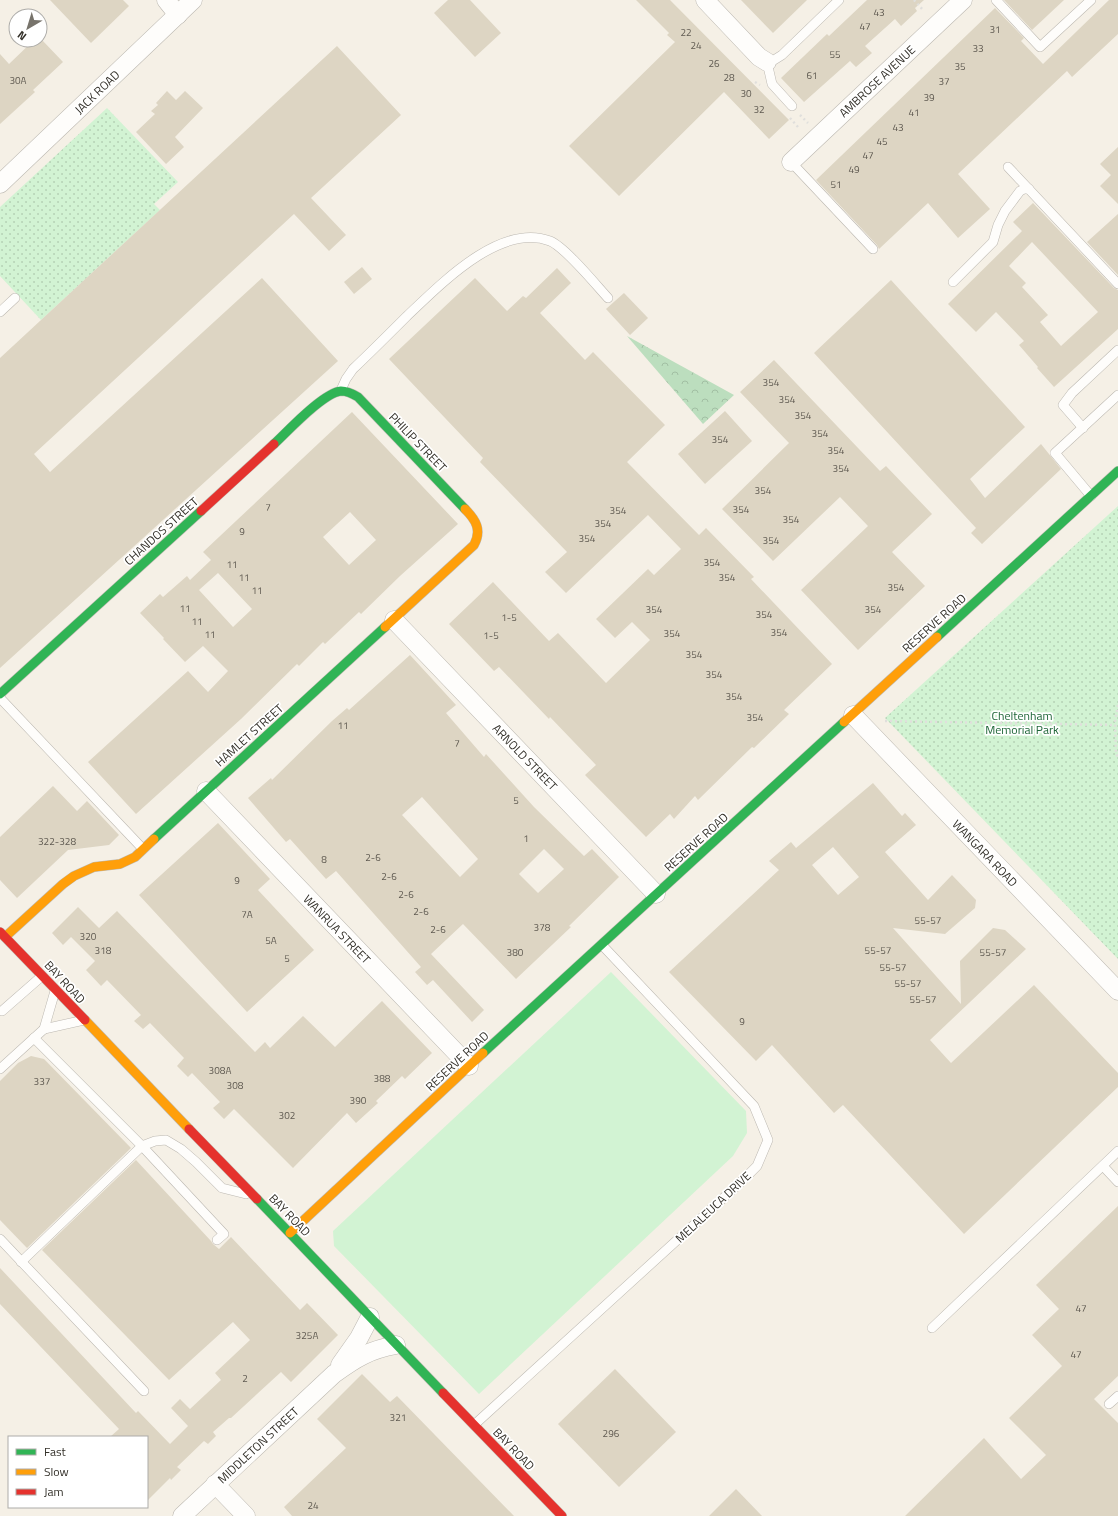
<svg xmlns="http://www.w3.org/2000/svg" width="1118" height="1516" font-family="'Titillium Web',sans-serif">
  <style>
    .grass { fill: #d2f3d3 }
    .forest { fill: url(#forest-crowns) }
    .park { fill: url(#park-dots) }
    .building { fill: #ddd5c3; fill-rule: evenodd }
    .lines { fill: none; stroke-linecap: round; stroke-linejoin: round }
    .lane-casing { stroke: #bcb8b1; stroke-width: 10 }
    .street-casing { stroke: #bcb8b1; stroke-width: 19 }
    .fast-casing { stroke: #bcb8b1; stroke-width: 10 }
    .slow-casing { stroke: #bcb8b1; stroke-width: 10 }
    .jam-casing { stroke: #bcb8b1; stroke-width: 10 }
    .path { stroke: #e0dfdc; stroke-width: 2.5; stroke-dasharray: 2 3; stroke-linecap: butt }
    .lane { stroke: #fefdfb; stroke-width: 9 }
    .street { stroke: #fefdfb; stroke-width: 18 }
    .fast { stroke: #30b455; stroke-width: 9 }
    .slow { stroke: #ff9f0a; stroke-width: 9 }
    .jam { stroke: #e5322d; stroke-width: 9 }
    .labels { text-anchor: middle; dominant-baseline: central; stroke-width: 3.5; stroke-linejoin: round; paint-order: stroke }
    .number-label { font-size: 10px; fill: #5e5950 }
    .street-label { font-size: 12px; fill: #333029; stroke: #fff }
    .park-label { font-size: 12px; fill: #1f6638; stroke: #fff }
  </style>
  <defs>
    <pattern id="forest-crowns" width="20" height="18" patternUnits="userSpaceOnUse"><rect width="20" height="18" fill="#bcdebe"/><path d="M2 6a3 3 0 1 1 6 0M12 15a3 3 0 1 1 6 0" fill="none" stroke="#a2bfa3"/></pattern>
    <pattern id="park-dots" width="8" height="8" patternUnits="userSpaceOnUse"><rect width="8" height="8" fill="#d2f3d3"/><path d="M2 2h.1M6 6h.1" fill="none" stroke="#b5d1b5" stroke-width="1.8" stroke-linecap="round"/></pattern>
  </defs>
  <rect width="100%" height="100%" fill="#f5f0e6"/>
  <!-- grass -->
  <polygon class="grass" points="611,972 746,1111 747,1133 733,1156 479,1394 334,1246 333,1231"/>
  <!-- forest -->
  <polygon class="forest" points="627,336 734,395 703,424"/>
  <!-- park -->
  <g class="park">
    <polygon points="107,108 178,182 154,204 160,210 41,320 0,276 0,207"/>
    <polygon points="1118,506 1118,959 885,718"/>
  </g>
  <!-- building -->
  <g class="building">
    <polygon points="50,0 123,0 129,6 91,43"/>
    <polygon points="448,0 470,0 501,33 475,57 434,13"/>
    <polygon points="636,0 670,0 789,120 769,139 724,92 619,196 569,146 675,42 667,35 669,33"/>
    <polygon points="741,0 807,0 773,33"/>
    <polygon points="867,0 924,0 915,8 917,11 901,26 895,19 865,46 872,53 856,67 850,61 804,102 781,78 827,34 829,36"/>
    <polygon points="1004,0 1064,0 1032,30"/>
    <polygon points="1109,0 1118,0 1118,34 1072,77 1067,71 958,174 990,209 958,238 928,203 879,249 877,245 816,180 995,8 1024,38 1021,41 1043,64"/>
    <polygon points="34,40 42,40 63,62 33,90 35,92 0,124 0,54 9,64"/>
    <polygon points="337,46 401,115 311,198 346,235 329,251 294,214 34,454 50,472 262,278 338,361 0,668 0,358"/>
    <polygon points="167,91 176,100 185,91 203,108 175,137 184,147 166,164 136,132 155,114 151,111 158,105 156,103"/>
    <polygon points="1118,147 1118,204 1100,186 1111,175 1100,164"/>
    <path d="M1033,203L1114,288L1118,290V329L1054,387L1037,368L1038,367L1019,345L1024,341L996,312L976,332L948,304L1022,231L1013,222ZM1032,242L1098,312L1061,346L1040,322L1048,315L1022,287L1026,283L1009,266Z"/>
    <polygon points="1118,214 1118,275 1087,242"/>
    <polygon points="362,267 372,279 354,294 344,282"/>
    <polygon points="557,268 571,283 540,313 585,360 593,352 665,425 627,462 699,535 706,528 754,577 751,579 832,664 784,710 789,714 754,748 752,747 698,800 695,796 674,819 670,814 646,837 585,775 596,765 550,717 549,719 499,667 494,671 449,624 493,582 549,641 558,633 606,683 650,640 632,622 615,638 596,619 648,569 654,575 681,549 648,515 566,593 545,572 567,552 480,462 483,458 389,359 475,278 507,311 523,296 526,298"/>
    <polygon points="891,280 1025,427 970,479 985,498 1041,444 1061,469 982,544 971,533 976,528 814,353"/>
    <polygon points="624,293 648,318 630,335 606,309"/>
    <polygon points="774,360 880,471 886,466 932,514 892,552 925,586 858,650 801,590 868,526 840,497 773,561 722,509 789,443 740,392"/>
    <polygon points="725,411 752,441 705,484 678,454"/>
    <path d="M352,412L458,524L400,576L361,614L359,612L325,644L323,642L299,666L297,664L241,719L136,814L88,762L188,671L208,692L228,671L203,646L185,662L163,639L164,638L140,613L160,594L163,597L187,576L190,580L211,560L203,552ZM350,512L376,540L349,565L323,537ZM218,573L252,609L233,627L199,590Z"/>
    <path d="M410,655L456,705L446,713L484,757L486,754L534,807L584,856L592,849L619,877L569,926L571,927L516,979L463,924L431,954L484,1010L472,1022L433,980L427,985L415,972L421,967L336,871L326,879L290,839L286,842L248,798L271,778L272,780L332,721L347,708L349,710ZM422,797L478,859L460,877L402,815ZM544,849L564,869L538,893L519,874Z"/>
    <path d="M873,783L902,816L905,813L916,825L885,852L928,900L952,875L976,900L975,908L945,934L893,928L961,1004L960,961L993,928L1005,930L1026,949L930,1040L951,1063L1034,985L1118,1073V1087L964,1234L843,1105L834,1113L772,1045L756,1061L669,972L779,870L769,861L791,842L796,848ZM833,847L859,877L838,895L812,865Z"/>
    <polygon points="53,786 77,811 87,801 119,835 109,845 68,850 17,898 0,880 0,837"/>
    <polygon points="218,823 270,879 258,890 314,950 247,1012 139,895"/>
    <polygon points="78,907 99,928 117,911 255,1052 265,1042 270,1048 303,1016 335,1047 382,1001 432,1053 405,1079 402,1076 376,1101 378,1103 356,1123 347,1113 293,1168 234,1109 224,1119 213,1108 220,1102 192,1073 188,1077 177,1066 184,1058 150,1023 143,1029 134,1021 141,1015 107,980 101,986 86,970 95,961 71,937 63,945 52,933"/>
    <polygon points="31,1056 44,1059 131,1148 27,1248 0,1220 0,1081 18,1063"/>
    <polygon points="136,1160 211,1241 213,1244 219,1249 231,1237 300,1310 307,1303 338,1335 291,1382 281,1372 231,1418 229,1418 213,1432 216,1436 208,1444 204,1441 177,1467 181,1470 171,1480 170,1478 147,1501 147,1437 110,1437 119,1429 0,1304 0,1268 136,1413 138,1411 170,1444 188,1426 171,1408 180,1399 190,1409 221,1380 215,1373 250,1340 233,1322 169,1380 42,1250"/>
    <polygon points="1118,1206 1118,1376 1094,1399 1118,1423 1118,1516 905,1516 984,1438 1021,1479 1046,1455 1009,1418 1062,1366 1032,1335 1059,1309 1036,1285"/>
    <polygon points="615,1369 676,1432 619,1487 558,1424"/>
    <polygon points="362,1374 390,1402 397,1396 514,1516 292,1516 284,1507 346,1448 317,1419"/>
    <polygon points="736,1489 762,1516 709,1516"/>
  </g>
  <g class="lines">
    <defs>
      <g id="lane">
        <polyline points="996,0 1040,47 1091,0"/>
        <polyline points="792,106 772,84 767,62 774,60 782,55 839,0"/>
        <polyline points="791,162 873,249"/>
        <polyline points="1008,167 1118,284"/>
        <polyline points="953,282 993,242 998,225 1005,211 1020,191 1024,189 1029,189"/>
        <polyline points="0,312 15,298"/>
        <path d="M341,390L346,379L353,369C371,352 389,334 407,316C440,285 500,222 550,241C565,247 596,285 608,298"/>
        <polyline points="1083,428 1063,405 1072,393 1118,350"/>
        <polyline points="1091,496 1055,453 1118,395"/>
        <polyline points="0,698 143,849"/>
        <polyline points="2,1011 42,976"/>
        <polyline points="44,1029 84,1020"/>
        <polyline points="34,1038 142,1146 224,1234 217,1240"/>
        <polyline points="0,1069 44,1029 55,991"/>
        <polyline points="1103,1166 1118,1182"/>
        <polyline points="0,1239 144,1391"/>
        <polyline points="21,1262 142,1146 155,1141 166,1140 181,1149 196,1162 222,1188 246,1194"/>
        <polyline points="932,1328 1118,1151"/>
        <polyline points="1109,1404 1118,1396"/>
        <polyline points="474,1425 742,1181 757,1166 768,1140 754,1106 602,945"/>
      </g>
      <g id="street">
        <polyline points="166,0 178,15"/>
        <polyline points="705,0 759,57 767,62"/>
        <polyline points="791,162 963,0"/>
        <polyline points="0,184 193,0"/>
        <polyline points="394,620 656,894"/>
        <polyline points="853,715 1118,991"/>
        <polyline points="206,791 469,1066"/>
        <polyline points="340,1365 359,1338 370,1317"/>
        <polyline points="215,1484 246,1516"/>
        <path d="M182,1516L334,1374C356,1358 369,1350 396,1345"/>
      </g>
      <g id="fast">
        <path d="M274,444C288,431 323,393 341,391C347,391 353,394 358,397L465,509"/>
        <polyline points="937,637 1118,471"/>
        <polyline points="0,694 201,511"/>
        <polyline points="154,839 385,627"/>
        <polyline points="483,1053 844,722"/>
        <polyline points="257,1199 443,1393"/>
      </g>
      <g id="slow">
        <path d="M385,627L474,545C482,530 476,520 465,509"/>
        <polyline points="844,722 937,637"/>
        <polyline points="5,937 63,884 74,876 94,867 120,864 135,857 154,839"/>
        <polyline points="85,1020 189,1129"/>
        <polyline points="290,1233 483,1053"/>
      </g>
      <g id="jam">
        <polyline points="201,511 274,444"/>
        <polyline points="0,932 85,1020"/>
        <polyline points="189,1129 257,1199"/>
        <polyline points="443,1393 562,1516"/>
      </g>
    </defs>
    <!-- lane casing -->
    <use href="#lane" class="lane-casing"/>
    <!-- street casing -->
    <use href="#street" class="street-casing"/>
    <!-- fast casing -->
    <use href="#fast" class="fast-casing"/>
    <!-- slow casing -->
    <use href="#slow" class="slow-casing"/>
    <!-- jam casing -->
    <use href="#jam" class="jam-casing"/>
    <!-- path -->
    <g class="path">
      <polyline points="914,0 923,10"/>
      <polyline points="755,82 760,85"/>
      <polyline points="800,115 808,123"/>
      <polyline points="790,118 798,127"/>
      <polyline points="1118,705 1115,721 1116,754 1118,757"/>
      <polyline points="885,721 1115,725"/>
    </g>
    <!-- lane -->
    <use href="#lane" class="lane"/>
    <!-- street -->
    <use href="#street" class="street"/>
    <!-- fast -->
    <use href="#fast" class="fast"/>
    <!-- slow -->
    <use href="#slow" class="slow"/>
    <!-- jam -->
    <use href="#jam" class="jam"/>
  </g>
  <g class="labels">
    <!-- number labels -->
    <g class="number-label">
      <text x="879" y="12">43</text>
      <text x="865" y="26">47</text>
      <text x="995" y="29">31</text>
      <text x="686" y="32">22</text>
      <text x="696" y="45">24</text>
      <text x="978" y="48">33</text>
      <text x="835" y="54">55</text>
      <text x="714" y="63">26</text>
      <text x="960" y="66">35</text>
      <text x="812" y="75">61</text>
      <text x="729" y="77">28</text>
      <text x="18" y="80">30A</text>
      <text x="944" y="81">37</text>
      <text x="746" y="93">30</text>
      <text x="929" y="97">39</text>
      <text x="759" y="109">32</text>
      <text x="914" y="112">41</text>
      <text x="898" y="127">43</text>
      <text x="882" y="141">45</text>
      <text x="868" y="155">47</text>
      <text x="854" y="169">49</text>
      <text x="836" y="184">51</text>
      <text x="771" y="382">354</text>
      <text x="787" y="399">354</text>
      <text x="803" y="415">354</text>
      <text x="820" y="433">354</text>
      <text x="720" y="439">354</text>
      <text x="836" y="450">354</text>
      <text x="841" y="468">354</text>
      <text x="763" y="490">354</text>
      <text x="268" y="507">7</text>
      <text x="741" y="509">354</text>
      <text x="618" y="510">354</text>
      <text x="791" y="519">354</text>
      <text x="603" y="523">354</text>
      <text x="242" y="531">9</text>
      <text x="587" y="538">354</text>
      <text x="771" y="540">354</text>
      <text x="712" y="562">354</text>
      <text x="232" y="564">11</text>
      <text x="244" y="577">11</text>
      <text x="727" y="577">354</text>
      <text x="896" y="587">354</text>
      <text x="257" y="590">11</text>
      <text x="185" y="608">11</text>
      <text x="654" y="609">354</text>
      <text x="873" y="609">354</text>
      <text x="764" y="614">354</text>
      <text x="509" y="617">1-5</text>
      <text x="197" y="621">11</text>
      <text x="779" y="632">354</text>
      <text x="672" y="633">354</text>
      <text x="210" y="634">11</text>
      <text x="491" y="635">1-5</text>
      <text x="694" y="654">354</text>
      <text x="714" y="674">354</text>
      <text x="734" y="696">354</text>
      <text x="755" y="717">354</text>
      <text x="343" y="725">11</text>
      <text x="457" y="743">7</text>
      <text x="516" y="800">5</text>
      <text x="526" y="838">1</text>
      <text x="57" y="841">322-328</text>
      <text x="373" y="857">2-6</text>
      <text x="324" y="859">8</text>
      <text x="389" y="876">2-6</text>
      <text x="237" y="880">9</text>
      <text x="406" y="894">2-6</text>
      <text x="421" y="911">2-6</text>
      <text x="247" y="914">7A</text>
      <text x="928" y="920">55-57</text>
      <text x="542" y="927">378</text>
      <text x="438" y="929">2-6</text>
      <text x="88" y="936">320</text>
      <text x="271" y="940">5A</text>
      <text x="103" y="950">318</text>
      <text x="878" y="950">55-57</text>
      <text x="515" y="952">380</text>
      <text x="993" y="952">55-57</text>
      <text x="287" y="958">5</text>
      <text x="893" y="967">55-57</text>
      <text x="908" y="983">55-57</text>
      <text x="923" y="999">55-57</text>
      <text x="742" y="1021">9</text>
      <text x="220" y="1070">308A</text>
      <text x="382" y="1078">388</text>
      <text x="42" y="1081">337</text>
      <text x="235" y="1085">308</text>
      <text x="358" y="1100">390</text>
      <text x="287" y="1115">302</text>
      <text x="1081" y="1308">47</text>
      <text x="307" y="1335">325A</text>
      <text x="1076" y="1354">47</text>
      <text x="245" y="1378">2</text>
      <text x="398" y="1417">321</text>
      <text x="611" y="1433">296</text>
      <text x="313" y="1505">24</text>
    </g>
    <!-- street labels -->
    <g class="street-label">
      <text transform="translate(877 81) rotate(-43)">AMBROSE AVENUE</text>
      <text transform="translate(97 92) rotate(-44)">JACK ROAD</text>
      <text transform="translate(418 442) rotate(46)">PHILIP STREET</text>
      <text transform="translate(161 531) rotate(-42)">CHANDOS STREET</text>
      <text transform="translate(934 623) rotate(-42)">RESERVE ROAD</text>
      <text transform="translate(249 735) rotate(-42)">HAMLET STREET</text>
      <text transform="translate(525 757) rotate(46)">ARNOLD STREET</text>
      <text transform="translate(696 842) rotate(-42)">RESERVE ROAD</text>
      <text transform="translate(985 853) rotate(46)">WANGARA ROAD</text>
      <text transform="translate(337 929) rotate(46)">WANRUA STREET</text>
      <text transform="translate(65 982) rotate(47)">BAY ROAD</text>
      <text transform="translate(457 1061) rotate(-43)">RESERVE ROAD</text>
      <text transform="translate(713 1207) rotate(-43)">MELALEUCA DRIVE</text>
      <text transform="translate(290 1215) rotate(46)">BAY ROAD</text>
      <text transform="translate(258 1445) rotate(-43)">MIDDLETON STREET</text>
      <text transform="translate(514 1449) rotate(46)">BAY ROAD</text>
    </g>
    <!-- park labels -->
    <g class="park-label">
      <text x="1022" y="715">Cheltenham<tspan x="1022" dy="14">Memorial Park</tspan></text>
    </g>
  </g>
  <!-- legend -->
  <rect x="8" y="1436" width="140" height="72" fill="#ffffff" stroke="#adaca9"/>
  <rect x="16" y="1449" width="20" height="6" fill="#30b455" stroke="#adaca9"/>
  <text x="44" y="1456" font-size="12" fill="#333029">Fast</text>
  <rect x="16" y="1469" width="20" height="6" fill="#ff9f0a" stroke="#adaca9"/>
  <text x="44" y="1476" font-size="12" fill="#333029">Slow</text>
  <rect x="16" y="1489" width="20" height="6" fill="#e5322d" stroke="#adaca9"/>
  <text x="44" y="1496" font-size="12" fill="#333029">Jam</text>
  <!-- north arrow -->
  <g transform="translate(28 28) rotate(218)"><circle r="19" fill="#ffffff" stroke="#adaca9"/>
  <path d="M0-3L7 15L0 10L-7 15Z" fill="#77736b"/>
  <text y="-6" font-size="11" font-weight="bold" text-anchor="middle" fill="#333029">N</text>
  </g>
</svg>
